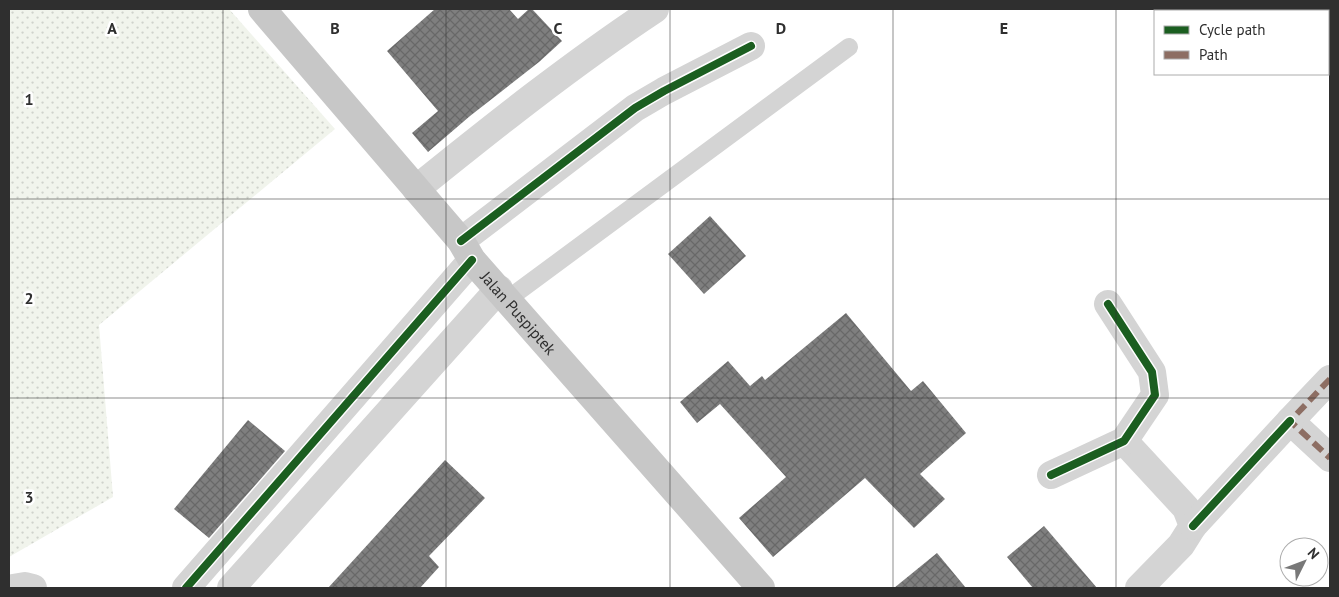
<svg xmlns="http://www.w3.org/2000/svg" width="1339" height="597" font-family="'PT Sans',sans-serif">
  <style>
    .grass { fill: url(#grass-dots) }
    .building { fill: url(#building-cross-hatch) }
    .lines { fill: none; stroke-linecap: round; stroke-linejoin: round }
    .lane { stroke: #d4d4d4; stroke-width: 18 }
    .street { stroke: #d4d4d4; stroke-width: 28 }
    .primary { stroke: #c7c7c7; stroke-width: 28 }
    .quiet { stroke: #8d6e63; stroke-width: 6; stroke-dasharray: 12 6; stroke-linecap: butt }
    .cycleway-casing { stroke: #fff; stroke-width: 11 }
    .cycleway { stroke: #1b5e20; stroke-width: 8 }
    .grid { fill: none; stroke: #2f2f2f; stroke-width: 1; stroke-opacity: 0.55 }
    .labels { text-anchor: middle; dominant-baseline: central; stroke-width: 5; stroke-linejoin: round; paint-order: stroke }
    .street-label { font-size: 16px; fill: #2f2f2f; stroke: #fff }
    .grid-label { font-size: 16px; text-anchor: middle; font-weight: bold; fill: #2f2f2f; stroke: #fff; stroke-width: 5; stroke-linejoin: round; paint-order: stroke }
  </style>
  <defs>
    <pattern id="grass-dots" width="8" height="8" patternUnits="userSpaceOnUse" patternTransform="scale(1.25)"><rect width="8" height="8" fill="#f1f4ec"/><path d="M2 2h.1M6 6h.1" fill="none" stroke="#cfd2cb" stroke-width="1.8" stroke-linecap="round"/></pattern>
    <pattern id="building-cross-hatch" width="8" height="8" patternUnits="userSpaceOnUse" patternTransform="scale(1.25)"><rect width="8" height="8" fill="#7f7f7f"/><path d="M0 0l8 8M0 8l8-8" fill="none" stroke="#686868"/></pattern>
  </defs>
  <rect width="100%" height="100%" fill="#fff"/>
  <!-- grass -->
  <polygon class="grass" points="9,9 229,9 335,129 99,325 113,497 9,557"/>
  <!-- building -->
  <g class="building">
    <polygon points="435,9 509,9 518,19 529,9 532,9 562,41 539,62 470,116 428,152 412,133 438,111 387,51"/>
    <polygon points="710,216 746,256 704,294 668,254"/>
    <polygon points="846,313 911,391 923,381 966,433 920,474 945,499 914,528 865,478 773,557 739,518 786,477 720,404 697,423 680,402 728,361 750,386 762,376 765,380"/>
    <polygon points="248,420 285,451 209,538 174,509"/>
    <polygon points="445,460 485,498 429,556 439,567 420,588 328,588"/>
    <polygon points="1044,526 1097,588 1033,588 1007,557"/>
    <polygon points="937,553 966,588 894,588"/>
  </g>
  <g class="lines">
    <!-- lane -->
    <polyline class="lane" points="508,299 849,47"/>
    <!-- street -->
    <g class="street">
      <polyline points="1292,9 1295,11"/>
      <polyline points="1328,40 1330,42"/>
      <path d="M416,189C494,126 572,64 655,9"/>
      <polyline points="461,241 635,108 664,91 751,46"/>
      <polyline points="1330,379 1290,421 1330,458"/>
      <polyline points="1124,441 1186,508 1193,526 1181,545 1139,588"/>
      <polyline points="1051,475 1124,441 1155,395 1152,372 1108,304"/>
      <polyline points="1193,526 1290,421"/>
      <polyline points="13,588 25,586 33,588"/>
      <polyline points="186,588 472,260"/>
      <polyline points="231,588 499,289"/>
    </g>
    <!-- primary -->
    <path class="primary" id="s1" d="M262,9L461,241L472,260L761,588"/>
    <!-- quiet -->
    <polyline class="quiet" points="1330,379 1290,421 1330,458"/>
    <defs>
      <g id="cycleway">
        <polyline points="461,241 635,108 664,91 751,46"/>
        <polyline points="1051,475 1124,441 1155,395 1152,372 1108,304"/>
        <polyline points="1193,526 1290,421"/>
        <polyline points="186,588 472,260"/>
      </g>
    </defs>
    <!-- cycleway casing -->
    <use href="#cycleway" class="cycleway-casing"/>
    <!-- cycleway -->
    <use href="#cycleway" class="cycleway"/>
  </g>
  <!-- grid -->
  <path class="grid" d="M223,9V588M446,9V588M670,9V588M893,9V588M1116,9V588M9,199H1330M9,398H1330"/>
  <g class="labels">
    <!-- street labels -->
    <g class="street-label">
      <text stroke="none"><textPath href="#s1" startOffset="398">Jalan Puspiptek</textPath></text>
    </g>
  </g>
  <g class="grid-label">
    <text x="112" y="34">A</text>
    <text x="335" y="34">B</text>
    <text x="558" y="34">C</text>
    <text x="781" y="34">D</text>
    <text x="1004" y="34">E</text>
    <text x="29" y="105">1</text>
    <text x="29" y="304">2</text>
    <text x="29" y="503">3</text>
  </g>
  <!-- border -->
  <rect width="1339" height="597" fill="none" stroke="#2f2f2f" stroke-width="20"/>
  <!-- legend -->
  <rect x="1154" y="10" width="175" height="65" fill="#ffffff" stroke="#acacac"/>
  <rect x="1164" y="26" width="25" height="8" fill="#1b5e20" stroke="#acacac"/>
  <text x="1199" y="35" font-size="15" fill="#2f2f2f">Cycle path</text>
  <rect x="1164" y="51" width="25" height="8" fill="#8d6e63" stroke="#acacac"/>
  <text x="1199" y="60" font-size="15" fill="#2f2f2f">Path</text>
  <!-- north arrow -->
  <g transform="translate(1304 562) rotate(48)"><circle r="24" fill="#ffffff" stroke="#acacac"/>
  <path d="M0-4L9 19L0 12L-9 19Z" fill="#787878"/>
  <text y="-8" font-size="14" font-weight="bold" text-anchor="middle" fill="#2f2f2f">N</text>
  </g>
</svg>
